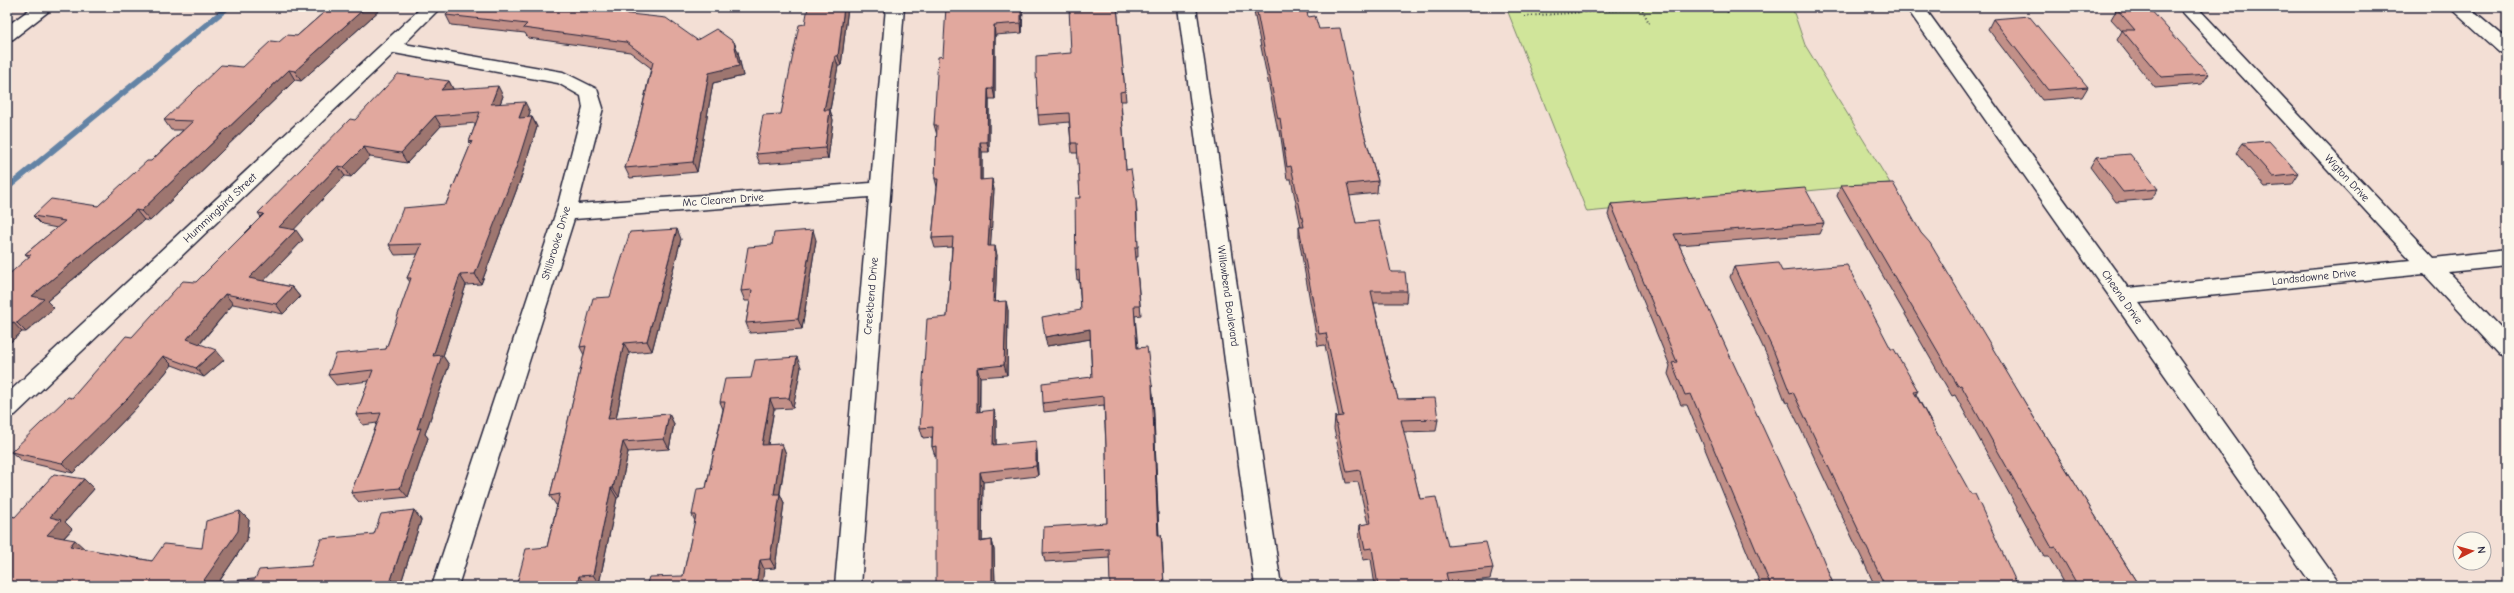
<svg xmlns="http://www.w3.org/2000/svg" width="2514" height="593" font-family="'Comic Neue',sans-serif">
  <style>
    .green { fill: #d0e59a; stroke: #79846a }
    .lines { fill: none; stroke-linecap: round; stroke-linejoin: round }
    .stream { stroke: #6383a5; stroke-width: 6 }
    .street-casing { stroke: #22223b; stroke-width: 3 }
    .secondary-casing { stroke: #22223b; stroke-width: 3 }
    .path { stroke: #22223b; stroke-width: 2; stroke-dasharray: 1 2.5; stroke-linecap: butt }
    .street { fill: #fbf7ec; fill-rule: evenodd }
    .secondary { fill: #fbf7ec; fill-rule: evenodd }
    .wall { fill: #c29088; stroke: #22223b }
    .shaded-wall { fill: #9e766f; stroke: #22223b }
    .building { fill: #e1a89e; stroke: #22223b }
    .labels { text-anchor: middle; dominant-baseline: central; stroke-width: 3; stroke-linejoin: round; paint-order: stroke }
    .street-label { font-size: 11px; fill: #22223b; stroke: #fbf7ec }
  </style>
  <rect width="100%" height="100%" fill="#f3dfd5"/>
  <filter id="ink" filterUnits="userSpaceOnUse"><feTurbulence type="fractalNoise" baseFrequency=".025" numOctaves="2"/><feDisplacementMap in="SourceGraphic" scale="8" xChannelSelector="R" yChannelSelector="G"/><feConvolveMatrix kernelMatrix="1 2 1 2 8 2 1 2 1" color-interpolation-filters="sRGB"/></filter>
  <g filter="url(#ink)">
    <!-- green -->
    <polygon class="green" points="1506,7 1792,7 1805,45 1890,183 1587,212"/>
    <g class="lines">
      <!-- stream -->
      <polyline class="stream" points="7,188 228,7"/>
      <defs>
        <g id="street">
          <polygon points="33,7 54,7 13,39 7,41 7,26"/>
          <polygon points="422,7 441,7 404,44 563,72 597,89 603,108 578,204 871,183 886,7 904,7 861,586 835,586 869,197 574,219 458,586 432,586 556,212 583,108 581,96 558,83 394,53 15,415 7,417 7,394"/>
          <polygon points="1906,7 1924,7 2128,288 2411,260 2178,7 2197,7 2434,258 2507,250 2507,266 2448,272 2507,334 2507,358 2499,355 2424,274 2139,303 2341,586 2313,586"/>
          <polygon points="2449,7 2469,7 2507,39 2507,55 2500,53"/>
        </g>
        <polygon id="secondary" points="1178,7 1196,7 1281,586 1255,586"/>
      </defs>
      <!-- street casing -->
      <use href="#street" class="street-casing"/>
      <!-- secondary casing -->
      <use href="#secondary" class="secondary-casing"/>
      <!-- path -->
      <g class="path">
        <polyline points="1641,7 1650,25"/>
        <polyline points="1714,7 1726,7"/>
        <polyline points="1726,7 1729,12 1726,12"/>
        <polyline points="1525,16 1661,7"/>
      </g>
      <!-- street -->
      <use href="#street" class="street"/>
      <!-- secondary -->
      <use href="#secondary" class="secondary"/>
    </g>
    <!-- wall -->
    <g class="wall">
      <polygon points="328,7 383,7 301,81 295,80 150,221 144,220 47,301 54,308 26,332 22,332 7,345 29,257 25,254 57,228 42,225 33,216 98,206 151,161 183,130 171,130 164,120 243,67 297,36 330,7"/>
      <polygon points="453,7 627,7 626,8 629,14 697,40 734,42 738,52 743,76 713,83 697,172 630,178 625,168 638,126 651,68 630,52 528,38 525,33 451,25 446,15"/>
      <polygon points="848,7 841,66 838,66 830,110 833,120 828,159 760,164 756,154 781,114 805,24"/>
      <polygon points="1023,7 1022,33 995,35 995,99 989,99 989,152 982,152 982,180 994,189 990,246 997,255 995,302 1008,310 1007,375 980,377 980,412 996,420 996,445 1037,451 1038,476 983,482 982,541 992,540 994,550 995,586 936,456 935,456 932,447 932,437 923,438 920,428 947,317 952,247 935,248 932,238 937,187 935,179 937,135 934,125 943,56"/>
      <polygon points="1117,7 1126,101 1121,101 1126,170 1136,202 1137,212 1138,257 1136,257 1141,315 1135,316 1138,348 1153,394 1159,535 1162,544 1110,558 1045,562 1043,553 1107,523 1106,445 1104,405 1044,412 1043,403 1092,377 1090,339 1047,346 1081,310 1079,280 1077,280 1076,271 1080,198 1078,153 1072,153 1069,122 1039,125 1038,115 1071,53"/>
      <polygon points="1254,7 1306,7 1308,17 1319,29 1349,71 1361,123 1378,181 1377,193 1349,196 1356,223 1391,272 1407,291 1406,303 1374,303 1385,353 1398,399 1438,419 1436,431 1403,432 1420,499 1448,546 1493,568 1490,579 1448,584 1449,586 1375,586 1371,559 1363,560 1359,536 1360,525 1368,524 1358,482 1346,483 1334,429 1335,417 1339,417 1325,345 1318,346 1299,239 1299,227 1301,227 1291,179 1287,179 1280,131 1278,131 1254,12"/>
      <polygon points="2117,9 2209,74 2202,84 2155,88 2117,40 2122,31 2111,19"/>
      <polygon points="1993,19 2088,87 2082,97 2042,100 1988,29"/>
      <polygon points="449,81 453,89 503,96 500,104 530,112 528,117 532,117 537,127 521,178 481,284 466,285 443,356 449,365 425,434 428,438 408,497 359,502 351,493 377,423 363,425 356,415 369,381 336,385 328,375 386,349 410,282 407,278 418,254 395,255 389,245 446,204 471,144 469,142 476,123 441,126 407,163 370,157 351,177 345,176 294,229 303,240 263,281 292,287 300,297 283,314 233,304 200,344 224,360 204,377 172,365 138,406 73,473 22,461 11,452 72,398 132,337 196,282 261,217 258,213 355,120"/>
      <polygon points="2243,143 2299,174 2292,185 2265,187 2236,153"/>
      <polygon points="2096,157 2158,189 2151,199 2116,202 2090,167"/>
      <polygon points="1841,185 1921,233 2036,421 2139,586 2065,586 2049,557 2044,557 1955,395 1952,396 1837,196"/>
      <polygon points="1611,204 1824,223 1819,234 1679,245 1834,586 1761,586 1687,405 1681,405 1668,374 1670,366 1608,215"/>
      <polygon points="681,239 652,351 629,353 616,419 669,414 674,424 669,449 628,452 619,497 617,498 599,584 585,586 520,586 517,583 547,547 557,505 556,505 550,496 584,355 580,347 610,297"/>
      <polygon points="816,240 802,329 750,333 746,323 750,301 745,301 741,291 772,245"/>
      <polygon points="1734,267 1782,271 1891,349 1918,391 1916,394 2018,586 1875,586 1788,402 1786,403 1770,362 1730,277"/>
      <polygon points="801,367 793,408 774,409 768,445 782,444 786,454 780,494 784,503 775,568 683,576 695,521 692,515 706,488 723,409 720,402 751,378"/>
      <polygon points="94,489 65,522 72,529 64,538 85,549 152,561 202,548 249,520 247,540 219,582 255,579 311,566 374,534 414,510 421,520 400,586 7,586 7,515 15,517"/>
    </g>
    <!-- shaded-wall -->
    <g class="shaded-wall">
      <polygon points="366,7 383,7 301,81 295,71"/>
      <polygon points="616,7 627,7 626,8 630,17 622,13"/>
      <polygon points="844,7 848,7 841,66 838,56"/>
      <polygon points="1021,7 1023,7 1022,33 1021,23"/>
      <polygon points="994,25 995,35 995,99 993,89"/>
      <polygon points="734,42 738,52 743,76 713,83 697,172 693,162 709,73"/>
      <polygon points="835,56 838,66 828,120 824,110"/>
      <polygon points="289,70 295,80 150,221 141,211"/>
      <polygon points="449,81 454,91 441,90"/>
      <polygon points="498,86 503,96 496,114 491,104"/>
      <polygon points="988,89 989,99 989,152 987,142"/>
      <polygon points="525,102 530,112 524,128 519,118"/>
      <polygon points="830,110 833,120 828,159 825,148"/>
      <polygon points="435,116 441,126 407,163 401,153"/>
      <polygon points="532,117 537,127 521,178 481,284 475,274"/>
      <polygon points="980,142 982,152 982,190 980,180"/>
      <polygon points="364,147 370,157 351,177 344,167"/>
      <polygon points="338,166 345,176 287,237 279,227"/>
      <polygon points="992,179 994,189 990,256 988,246"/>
      <polygon points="136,210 144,220 47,301 54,308 26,332 17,323 32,296"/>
      <polygon points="677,229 681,239 652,351 647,341"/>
      <polygon points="296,230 303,240 257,288 249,278"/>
      <polygon points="813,230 816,240 802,329 798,319"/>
      <polygon points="995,246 997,255 995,312 993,302"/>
      <polygon points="460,275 466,285 443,356 449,365 425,434 428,438 408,497 400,488 417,429 433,356"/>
      <polygon points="292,287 300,297 283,314 276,304"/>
      <polygon points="225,294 233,304 195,349 187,339"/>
      <polygon points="1006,301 1008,310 1007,375 1004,365"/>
      <polygon points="13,322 22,332 7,345 7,327"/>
      <polygon points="1090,329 1091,339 1047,346 1045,337"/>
      <polygon points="624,343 629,353 614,429 608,419"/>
      <polygon points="216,350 224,360 204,377 196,368"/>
      <polygon points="163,356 172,365 138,406 73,473 62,463"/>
      <polygon points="797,357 801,367 793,408 789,398"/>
      <polygon points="977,368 980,377 979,422 977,412"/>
      <polygon points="1152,385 1153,394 1159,544 1158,535"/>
      <polygon points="770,399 774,409 766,455 762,445"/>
      <polygon points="994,410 996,420 996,455 993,445"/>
      <polygon points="669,414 674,424 669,449 664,439"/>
      <polygon points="1036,441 1037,451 1038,476 1036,466"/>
      <polygon points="623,442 628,452 619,497 613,488"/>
      <polygon points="782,444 786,454 778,504 774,494"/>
      <polygon points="980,472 983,482 982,551 980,542"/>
      <polygon points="84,479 94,489 65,522 72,529 58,544 47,535 50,517"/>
      <polygon points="611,488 617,498 599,584 593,575"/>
      <polygon points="780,494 784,503 775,568 770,559"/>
      <polygon points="414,510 421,520 400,586 389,586"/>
      <polygon points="240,511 249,520 247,540 216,586 202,583"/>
      <polygon points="1161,535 1162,544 1164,586"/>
      <polygon points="75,540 85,549 70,546"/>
      <polygon points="992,540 994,550 995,586 992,586"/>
      <polygon points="760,560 764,569 762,586 756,586"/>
      <polygon points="579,576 585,586 577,586"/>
    </g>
    <!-- building -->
    <g class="building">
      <polygon points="330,7 366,7 295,71 289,70 141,211 136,210 32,296 44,299 17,323 13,322 7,327 7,276 31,255 25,254 65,221 33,216 51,199 98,206 147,161 151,161 193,121 164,120 221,65 243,67 271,41 279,42 287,35 297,36"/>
      <polygon points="453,7 626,7 621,13 666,18 697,40 716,29 734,42 739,66 709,73 693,162 625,168 638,126 653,62 626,42 523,28 527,24 446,15"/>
      <polygon points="808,7 844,7 838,56 835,56 824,110 830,110 825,148 756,154 763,115 781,114 799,25 805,24"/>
      <polygon points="946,7 1021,7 1021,23 994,25 993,89 988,89 987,142 980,142 980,180 992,179 988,246 995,246 993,302 1006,301 1004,365 977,368 977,412 994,410 993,445 1036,441 1036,466 980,472 980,542 992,540 992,586 936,586 936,446 932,447 933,427 920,428 927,319 947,317 953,237 932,238 938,179 935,179 937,125 934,125 938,57 943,56"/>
      <polygon points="1069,7 1117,7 1125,91 1120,92 1126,170 1131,169 1136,202 1138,247 1135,247 1140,306 1134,306 1137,348 1147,347 1152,385 1158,535 1161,535 1164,586 1110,586 1109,549 1043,553 1044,527 1107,523 1106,445 1104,396 1043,403 1042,383 1092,377 1090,329 1045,337 1042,317 1081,310 1079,270 1076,271 1075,198 1080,198 1077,143 1071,143 1069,113 1038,115 1036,72 1036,56 1071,53"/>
      <polygon points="1256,7 1306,7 1308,17 1315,16 1319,29 1340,28 1349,71 1351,71 1361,123 1378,181 1347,184 1356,223 1379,221 1391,272 1405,272 1407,291 1371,291 1385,353 1398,399 1435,398 1438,419 1401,420 1420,499 1436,497 1448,546 1486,542 1493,568 1446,573 1449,586 1378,586 1372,548 1365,549 1360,525 1371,523 1360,470 1347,472 1335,417 1343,416 1326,333 1319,334 1299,227 1304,227 1291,166 1287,167 1280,118 1278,119"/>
      <polygon points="2148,7 2209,74 2161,77 2122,30 2135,30 2117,9"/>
      <polygon points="2029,16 2088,87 2048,90 1993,19"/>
      <polygon points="398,74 449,81 441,90 498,86 491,104 525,102 519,118 532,117 516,168 475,274 460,275 433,356 442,355 417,429 421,428 400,488 351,493 381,413 356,415 373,370 328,375 336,354 386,349 411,278 407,278 422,244 389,245 403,208 446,204 472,141 469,142 480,112 435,116 401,153 364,147 344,167 338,166 279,227 296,230 249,278 292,287 276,304 225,294 187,339 216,350 196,368 163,356 129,397 62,463 11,452 68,397 72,398 126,336 132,337 183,281 196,282 264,214 258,213 350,119 355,120"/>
      <polygon points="2269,141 2299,174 2273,177 2243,143"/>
      <polygon points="2130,154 2158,189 2123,192 2096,157"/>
      <polygon points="1893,183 1921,233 1930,243 2036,421 2139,586 2078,586 2056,547 2052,548 1961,385 1958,386 1841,185"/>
      <polygon points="1805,188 1824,223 1674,234 1821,554 1834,586 1771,586 1691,394 1685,395 1672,363 1677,362 1611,204"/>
      <polygon points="677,229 647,341 624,343 608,419 669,414 664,439 623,442 613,488 611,488 593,575 579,576 577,586 523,586 524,582 517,583 526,549 547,547 560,494 550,496 586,346 580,347 593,298 610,297 630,232"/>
      <polygon points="813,230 798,319 746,323 752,290 741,291 748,247 772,245 774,233"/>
      <polygon points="1778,263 1782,271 1847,265 1891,349 1894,349 1918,391 1914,392 1971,494 1975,494 2018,586 1885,586 1793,392 1790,393 1774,352 1734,267"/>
      <polygon points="797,357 789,398 770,399 762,445 782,444 774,494 780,494 770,559 760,560 756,586 646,586 649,577 683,576 696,515 692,515 697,489 706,488 725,402 720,402 725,379 751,378 755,360"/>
      <polygon points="54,474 84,479 50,517 61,520 47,535 75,540 70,546 152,561 164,544 202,548 206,521 240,511 238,531 202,583 255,579 259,570 311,566 321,539 374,534 381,514 414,510 389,586 16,586 7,584 7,515 15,517"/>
    </g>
  </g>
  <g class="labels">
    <!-- street labels -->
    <g class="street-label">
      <text transform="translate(2347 178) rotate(47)">Wigton Drive</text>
      <text transform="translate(723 200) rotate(-4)">Mc Clearen Drive</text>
      <text transform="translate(220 208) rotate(-43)">Hummingbird Street</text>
      <text transform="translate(556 243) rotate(-73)">Stillbrooke Drive</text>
      <text transform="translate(2314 277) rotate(-6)">Landsdowne Drive</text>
      <text transform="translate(871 296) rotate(-85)">Creekbend Drive</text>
      <text transform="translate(1228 296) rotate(82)">Willowbend Boulevard</text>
      <text transform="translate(2122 297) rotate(55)">Cheena Drive</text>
    </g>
  </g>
  <!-- margin -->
  <rect width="2514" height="593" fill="none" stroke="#fbf7ec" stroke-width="24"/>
  <rect x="12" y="12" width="2490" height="569" fill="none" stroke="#22223b" stroke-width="1.5" filter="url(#ink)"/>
  <!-- north arrow -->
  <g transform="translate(2472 551) rotate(84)"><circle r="19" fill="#fbf7ec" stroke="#a4a2a5"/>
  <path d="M0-3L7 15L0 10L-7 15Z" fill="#c8321e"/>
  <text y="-6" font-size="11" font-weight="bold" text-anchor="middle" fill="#22223b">N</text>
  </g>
</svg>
